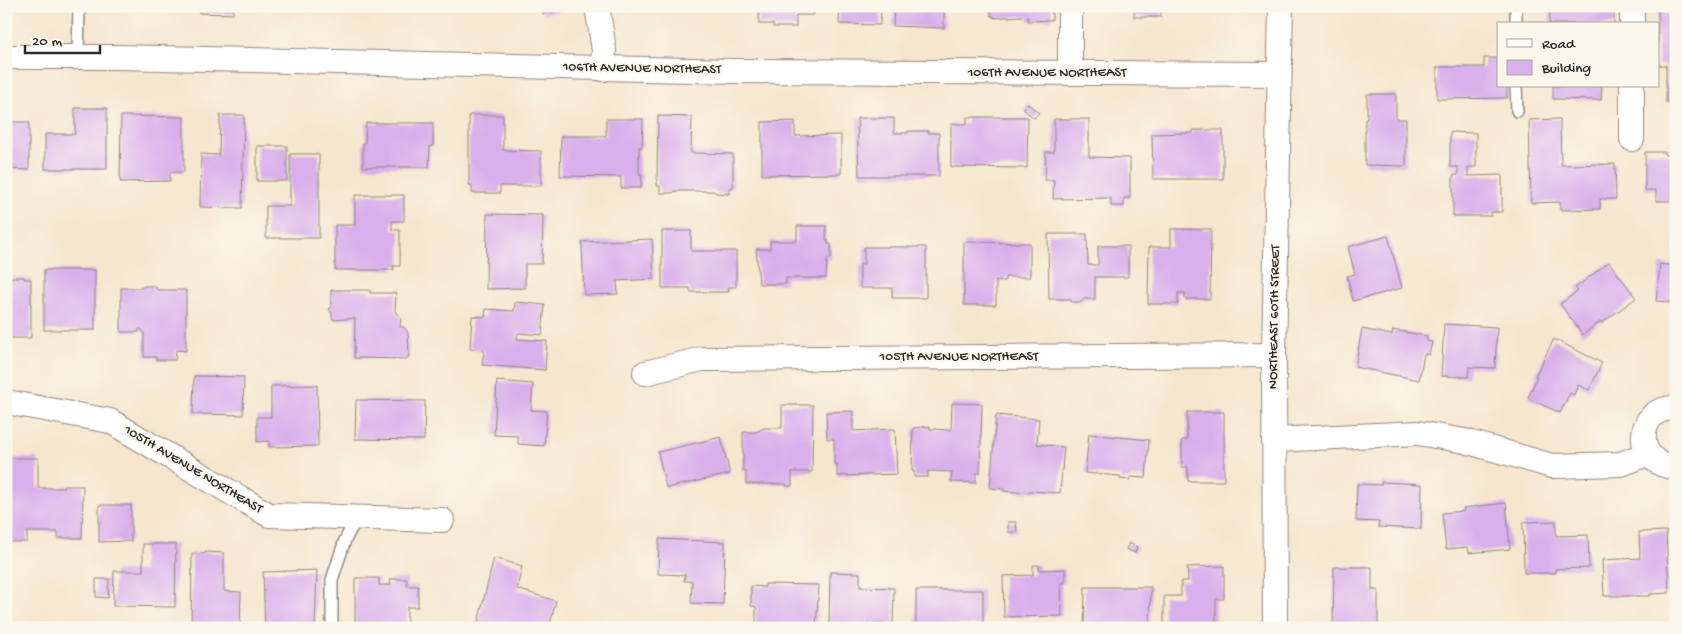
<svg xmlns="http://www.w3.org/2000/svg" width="1682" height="634" font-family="'Gochi Hand',sans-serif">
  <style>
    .building { fill: #d9afec }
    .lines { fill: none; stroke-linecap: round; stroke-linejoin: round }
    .lane-casing { stroke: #90887c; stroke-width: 14 }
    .street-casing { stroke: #90887c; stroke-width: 26 }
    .lane { stroke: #fff; stroke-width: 11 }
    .street { stroke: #fff; stroke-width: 24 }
    .labels { text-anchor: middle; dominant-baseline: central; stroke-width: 4.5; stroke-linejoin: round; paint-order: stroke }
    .street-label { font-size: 14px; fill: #2b2b2b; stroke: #fbf7ec }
  </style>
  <rect width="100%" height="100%" fill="#fbf7ec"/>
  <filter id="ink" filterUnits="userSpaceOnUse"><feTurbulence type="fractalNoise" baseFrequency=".02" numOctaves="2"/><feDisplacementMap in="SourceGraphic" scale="10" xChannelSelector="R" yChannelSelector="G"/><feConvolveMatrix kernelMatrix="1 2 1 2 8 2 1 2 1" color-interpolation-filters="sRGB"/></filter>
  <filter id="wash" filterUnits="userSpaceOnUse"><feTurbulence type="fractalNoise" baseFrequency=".0096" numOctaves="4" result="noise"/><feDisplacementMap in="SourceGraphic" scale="20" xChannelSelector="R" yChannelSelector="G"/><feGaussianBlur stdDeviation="1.12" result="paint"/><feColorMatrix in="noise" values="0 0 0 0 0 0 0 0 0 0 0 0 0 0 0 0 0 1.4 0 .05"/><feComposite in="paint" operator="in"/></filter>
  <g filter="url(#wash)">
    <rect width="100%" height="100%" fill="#f6e6ce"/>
    <g id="blocks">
      <!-- building -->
      <g class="building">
        <polygon points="199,6 233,6 233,14 199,13"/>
        <polygon points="541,6 571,6 571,9 543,14"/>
        <polygon points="759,6 814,6 814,15 796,15 796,27 773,27 773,24 759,24"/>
        <polygon points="832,6 881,6 880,25 839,24 840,9 832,9"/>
        <polygon points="894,6 944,6 944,28 893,26"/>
        <polygon points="991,6 1052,6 1052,20 1028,21 1028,17 1020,16 994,18 994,16 991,16"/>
        <rect x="1134" y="6" width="27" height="11"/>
        <rect x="1185" y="6" width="37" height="5"/>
        <polygon points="1550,7 1614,9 1614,24 1549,24"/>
        <polygon points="1658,9 1676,10 1676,102 1666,102 1666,65 1658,65"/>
        <polygon points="1484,58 1498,58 1498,86 1507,86 1507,98 1437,99 1437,67 1484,67"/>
        <polygon points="1553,86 1602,86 1601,100 1553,99"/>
        <polygon points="1367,94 1396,94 1396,119 1406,119 1406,166 1365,165 1365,119 1367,119"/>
        <polygon points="1028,104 1039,113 1034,118 1023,109"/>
        <polygon points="75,108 107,108 107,169 45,169 45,134 75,134"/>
        <polygon points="220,115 244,115 242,208 200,207 201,154 219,155"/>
        <polygon points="469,115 503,115 503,150 541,151 541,186 500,186 500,193 472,193 472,185 469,185"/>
        <polygon points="121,116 184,117 184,172 170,172 170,181 120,182"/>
        <polygon points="658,116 692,117 691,153 733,154 733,188 729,188 729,194 716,193 714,191 675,191 673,193 660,193 660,186 657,186"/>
        <polygon points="967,117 1028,117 1027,168 951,167 951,124 967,124"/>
        <polygon points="857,118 894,118 894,133 908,133 908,131 928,131 928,133 939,133 939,176 859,176"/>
        <polygon points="606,119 643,119 642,147 639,147 639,174 642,174 641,188 621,188 621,177 560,176 561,136 606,136"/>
        <polygon points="1054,119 1089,119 1089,157 1130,158 1130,198 1124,198 1124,206 1111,206 1111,198 1053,199 1054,180 1045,180 1046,152 1054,152"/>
        <polygon points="1560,119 1561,165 1615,164 1616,199 1600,199 1600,209 1560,210 1560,202 1531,203 1529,120"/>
        <polygon points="795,121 795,136 841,135 841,174 762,175 762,122"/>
        <polygon points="10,122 29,122 29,170 6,169 6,128 10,128"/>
        <polygon points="366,123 433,123 433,146 430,146 429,167 363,167 363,143 365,143"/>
        <polygon points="1193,130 1223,130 1223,179 1153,179 1152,134 1193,133"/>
        <polygon points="1450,132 1476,133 1476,167 1468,167 1468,176 1502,175 1502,212 1491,212 1491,216 1453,216 1453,175 1458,175 1458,167 1450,167"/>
        <rect x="257" y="146" width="30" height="35"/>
        <polygon points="1645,152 1665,152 1665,155 1676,155 1676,201 1656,201 1656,190 1645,190"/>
        <polygon points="290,154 319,154 319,238 266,238 266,206 290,206"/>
        <polygon points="355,195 404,195 404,221 392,221 392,230 400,230 400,266 393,266 394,270 335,270 335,225 355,225"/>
        <polygon points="487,214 543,215 542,264 525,264 525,288 486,289"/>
        <polygon points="797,226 826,226 826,240 828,240 828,244 831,244 831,259 827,259 826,278 786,278 786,284 759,284 756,249 770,249 770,241 797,241"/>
        <polygon points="1171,229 1211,229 1210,299 1185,299 1185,293 1178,293 1178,304 1148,304 1149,247 1171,247"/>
        <polygon points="662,231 691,231 691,251 736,251 736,287 728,287 729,292 690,292 690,288 662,288"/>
        <polygon points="1048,234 1087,234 1088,265 1098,265 1098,246 1128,246 1128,277 1095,277 1095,299 1084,299 1081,302 1072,302 1070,299 1049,299"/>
        <polygon points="1388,236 1402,288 1353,301 1347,276 1355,274 1348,247"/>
        <polygon points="652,239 654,279 617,281 618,294 584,295 582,242"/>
        <polygon points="964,242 1030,243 1030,277 1005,277 1005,281 996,281 996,305 964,305"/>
        <polygon points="864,247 926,247 926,298 892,298 892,288 860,288 860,264 864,264"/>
        <polygon points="1609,262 1636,298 1602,323 1601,321 1583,335 1560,304 1578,291 1575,288"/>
        <polygon points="1660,264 1676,266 1676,303 1656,301"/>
        <rect x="44" y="270" width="51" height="60"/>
        <polygon points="11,277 24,277 24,279 31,279 31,338 9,338 9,330 6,330 6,289 9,289 9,280 11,280"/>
        <polygon points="144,286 154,286 158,290 186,290 186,351 176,350 175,360 156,360 156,357 144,357 144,333 141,329 139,329 139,332 121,332 121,288 141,288"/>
        <polygon points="331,290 370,290 370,293 396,293 395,312 401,317 400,327 404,327 408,333 409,357 406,359 354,358 355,318 335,320 332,318 332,313 329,309 331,308"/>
        <polygon points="515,302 545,305 542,335 518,333 517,339 547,341 545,370 482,365 484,350 470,349 472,316 485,317 486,309 514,311"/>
        <polygon points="1444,324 1497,327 1495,368 1469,367 1468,377 1441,376"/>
        <polygon points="1362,329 1392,335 1393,330 1427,336 1427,341 1432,342 1429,355 1424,354 1419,380 1355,367"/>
        <polygon points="1554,339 1602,363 1589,390 1578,385 1574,395 1570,393 1560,413 1528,398 1537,377 1535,376"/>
        <polygon points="194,376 244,377 243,415 193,414"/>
        <polygon points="497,381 533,384 531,410 547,411 544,446 518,444 518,436 494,435"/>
        <polygon points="317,385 318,446 269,447 269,441 257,442 257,417 271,417 271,386"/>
        <polygon points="356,400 425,401 424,440 355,439"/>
        <polygon points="952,403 982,404 980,473 976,473 976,483 951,482 952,472 928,471 928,477 914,477 914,471 912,471 913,428 930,426 930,429 951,430"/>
        <polygon points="782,405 813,405 812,472 792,472 792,486 786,486 786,484 746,484 746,471 743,471 743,432 756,432 764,428 782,428"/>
        <polygon points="853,411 853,431 895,429 897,474 837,476 837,464 834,464 834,439 827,439 826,412"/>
        <polygon points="1187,412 1224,412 1224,481 1188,481 1188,467 1182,467 1182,440 1187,440"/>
        <polygon points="996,415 1039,419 1037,444 1064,447 1060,493 1029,491 1029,493 1004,491 1004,489 990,488"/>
        <polygon points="1089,434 1149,440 1146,478 1130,477 1130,480 1120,479 1120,476 1085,473"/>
        <polygon points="721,437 730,474 666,488 658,452"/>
        <polygon points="6,458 38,458 38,488 63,488 63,486 83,486 82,538 58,538 58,532 27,532 27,542 6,542"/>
        <polygon points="1381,482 1422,484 1421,529 1378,527 1379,522 1356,521 1357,484 1381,485"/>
        <polygon points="1506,503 1510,549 1469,553 1468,547 1446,549 1442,513 1464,511 1463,508"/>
        <polygon points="99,505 131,505 131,541 99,542"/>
        <polygon points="1556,521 1556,536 1588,535 1589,568 1555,569 1555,573 1524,573 1523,522"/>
        <polygon points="1008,522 1016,522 1017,532 1008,532"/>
        <polygon points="1666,531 1669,593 1650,594 1650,596 1604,596 1602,560 1640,558 1639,532"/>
        <polygon points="659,539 725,542 723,604 691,603 692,581 684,581 685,575 658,574"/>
        <polygon points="1129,543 1137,547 1135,553 1126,549"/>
        <polygon points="143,544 176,544 175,607 113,606 114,571 143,571"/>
        <polygon points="205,552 224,553 224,591 241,592 240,628 191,628 192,553 205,554"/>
        <polygon points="494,558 522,566 517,589 556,601 549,628 511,628 501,625 500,628 477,626"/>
        <polygon points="1033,565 1039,565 1039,570 1065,569 1065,583 1061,583 1062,616 1004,617 1003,576 1033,575"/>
        <polygon points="1224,566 1224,599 1216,599 1216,628 1164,628 1164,596 1181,596 1181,581 1188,581 1187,567"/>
        <polygon points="1334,567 1372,567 1372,590 1378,590 1378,628 1333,628"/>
        <polygon points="317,570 315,628 265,628 263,572"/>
        <polygon points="830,572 860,573 860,587 894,588 893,624 867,624 867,628 829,628"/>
        <polygon points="355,578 379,578 379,585 391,585 390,579 407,579 407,586 418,586 418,607 407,607 407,628 355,628"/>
        <polygon points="96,579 109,579 108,598 96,597"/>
        <polygon points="765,584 819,585 816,627 756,628 756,607 751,606 751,586 765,587"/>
        <polygon points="1085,587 1151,587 1150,624 1123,624 1123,627 1084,627"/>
        <polygon points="916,590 983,590 983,625 957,625 957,628 926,628 926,625 916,625"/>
      </g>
    </g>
  </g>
  <g filter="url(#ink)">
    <use href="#blocks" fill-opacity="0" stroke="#90887c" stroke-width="1"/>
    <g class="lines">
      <defs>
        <g id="lane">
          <polyline points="1516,6 1516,24"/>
          <polyline points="78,57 79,6"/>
          <polyline points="1516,86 1517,111"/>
          <polyline points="332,628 332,580 345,540 357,517"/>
        </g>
        <g id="street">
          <polyline points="597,6 604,50 603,69"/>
          <polyline points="1632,6 1632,24"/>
          <polyline points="6,57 115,57 734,71 1279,74"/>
          <polyline points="1070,73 1070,6"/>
          <polyline points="1632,86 1632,139"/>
          <polyline points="645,373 702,359 1274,355"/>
          <polyline points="6,402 110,421 269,515 442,520"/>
          <path d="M1676,408C1634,406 1632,466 1676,467"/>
          <polyline points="1274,440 1418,433 1465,441 1552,466 1621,464 1647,454"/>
          <polyline points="1275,628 1274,355 1281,6"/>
        </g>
      </defs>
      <!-- lane casing -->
      <use href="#lane" class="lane-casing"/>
      <!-- street casing -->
      <use href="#street" class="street-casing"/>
      <!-- lane -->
      <use href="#lane" class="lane"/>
      <!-- street -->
      <use href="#street" class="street"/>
    </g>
  </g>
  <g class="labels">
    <!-- street labels -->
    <g class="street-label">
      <text transform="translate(642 69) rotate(1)">106TH AVENUE NORTHEAST</text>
      <text x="1047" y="73">106TH AVENUE NORTHEAST</text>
      <text transform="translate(1275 317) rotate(-89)">NORTHEAST 60TH STREET</text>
      <text x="959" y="357">105TH AVENUE NORTHEAST</text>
      <text transform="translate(193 470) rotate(31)">105TH AVENUE NORTHEAST</text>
    </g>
  </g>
  <!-- margin -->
  <rect width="1682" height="634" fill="none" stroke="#fbf7ec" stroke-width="25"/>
  <!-- legend -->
  <rect x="1497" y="22" width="162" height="65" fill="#fbf7ec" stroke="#a8a59f"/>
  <rect x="1507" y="39" width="25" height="8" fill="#ffffff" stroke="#a8a59f"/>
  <text x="1542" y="48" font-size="15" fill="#2b2b2b">Road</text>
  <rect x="1507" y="60" width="25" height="15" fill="#d9afec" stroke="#a8a59f"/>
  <text x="1542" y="72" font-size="15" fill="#2b2b2b">Building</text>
  <!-- scale -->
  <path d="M25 45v8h75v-8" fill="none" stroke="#2b2b2b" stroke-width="2.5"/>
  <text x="32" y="45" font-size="15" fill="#2b2b2b" stroke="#fbf7ec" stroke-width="4" paint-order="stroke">20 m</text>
</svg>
